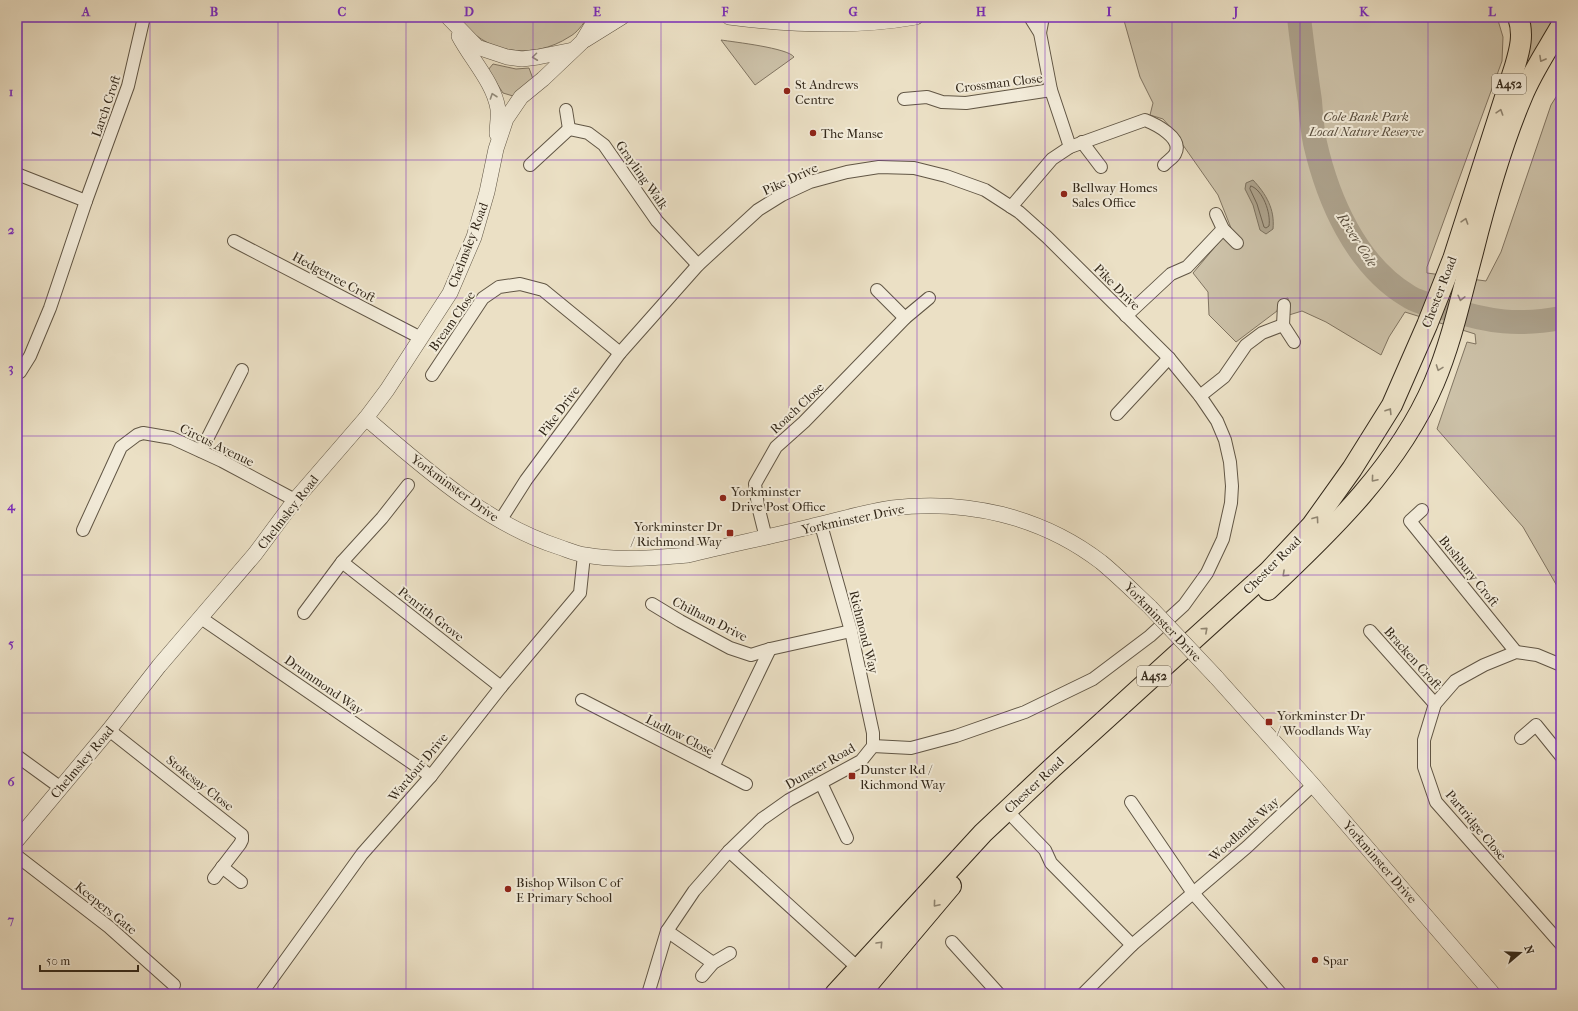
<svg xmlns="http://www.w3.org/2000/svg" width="1578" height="1011" font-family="'IM FELL French Canon',serif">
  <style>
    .green { fill: #ccc1a8; stroke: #807461 }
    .water { fill: #aca18b; stroke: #7c715e }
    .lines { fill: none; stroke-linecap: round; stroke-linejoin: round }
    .shore { stroke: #706452; stroke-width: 1 }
    .river { stroke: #aca18b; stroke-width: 24 }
    .minor-casing { stroke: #615645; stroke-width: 14 }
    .tertiary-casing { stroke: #615645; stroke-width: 16 }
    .trunk-casing { stroke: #33281a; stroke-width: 22 }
    .minor { stroke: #f2ebd9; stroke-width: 12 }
    .tertiary { stroke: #f2ebd9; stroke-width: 15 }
    .trunk { stroke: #ebe0c5; stroke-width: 20 }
    .tertiary-bridge-casing { stroke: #615645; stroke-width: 16; stroke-linecap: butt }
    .tertiary-bridge { stroke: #f2ebd9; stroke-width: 15 }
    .oneway { stroke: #928a7a }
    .oneway2 { stroke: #8f8470 }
    .grid { fill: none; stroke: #7b2cbf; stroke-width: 1; stroke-opacity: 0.55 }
    .poi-dot { fill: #8f2418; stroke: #f2ebd9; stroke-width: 1.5 }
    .labels { text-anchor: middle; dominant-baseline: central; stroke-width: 4; stroke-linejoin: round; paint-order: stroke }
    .shield { fill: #f2ebd9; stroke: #6c6253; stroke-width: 1 }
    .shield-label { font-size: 12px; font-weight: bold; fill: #33281a }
    .street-label { font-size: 13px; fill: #33281a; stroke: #f2ebd9 }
    .poi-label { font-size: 13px; fill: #33281a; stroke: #f2ebd9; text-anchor: start }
    .park-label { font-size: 13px; font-style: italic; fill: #594e3e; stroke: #f2ebd9 }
    .water-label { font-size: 14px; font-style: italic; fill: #574c3c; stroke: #f2ebd9 }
    .neatline { fill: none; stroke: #7b2cbf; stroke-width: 1.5 }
    .grid-label { font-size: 13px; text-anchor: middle; font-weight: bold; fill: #7b2cbf }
  </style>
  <rect width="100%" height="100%" fill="#ebe0c5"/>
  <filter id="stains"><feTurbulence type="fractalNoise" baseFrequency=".005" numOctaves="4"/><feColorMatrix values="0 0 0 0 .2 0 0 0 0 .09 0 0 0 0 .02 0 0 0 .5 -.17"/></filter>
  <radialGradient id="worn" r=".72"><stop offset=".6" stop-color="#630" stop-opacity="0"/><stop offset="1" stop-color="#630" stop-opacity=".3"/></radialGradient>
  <!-- green -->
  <g class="green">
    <path d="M460,17H588C583,24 577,33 569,37C534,60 483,55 460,17Z"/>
    <polygon points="1123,17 1497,17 1503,37 1502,61 1427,267 1427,273 1486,281 1501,252 1551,105 1561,89 1561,593 1523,527 1437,429 1467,342 1476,344 1475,334 1405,312 1389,337 1381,355 1326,322 1302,311 1289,315 1288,298 1280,300 1277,311 1236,342 1209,315 1208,292 1193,273 1231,228 1218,195 1171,128 1163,119 1150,115 1153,103 1140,77"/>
    <polygon points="1527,17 1561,17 1513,98"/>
    <path d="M721,40C734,42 788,48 794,57L755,85Z"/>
    <polygon points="493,64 516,69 529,68 533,79 513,96 503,93 488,70"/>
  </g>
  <!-- water -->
  <path class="water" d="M1253,180C1266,194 1275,209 1273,229L1266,234L1260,230L1253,205L1245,189L1246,183Z"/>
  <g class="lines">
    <!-- shore -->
    <path class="shore" d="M1251,186C1263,190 1271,213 1269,226L1266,228L1264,227L1257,204L1250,189Z"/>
    <!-- river -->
    <path class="river" d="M1299,17C1302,45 1306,73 1310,101C1311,115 1312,129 1315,143C1328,200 1356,265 1408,296C1418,303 1436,306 1448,309C1489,322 1518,326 1561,318"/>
    <defs>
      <g id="minor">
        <polyline points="1030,17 1040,33 1051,90 1070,147"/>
        <polyline points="1040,33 1043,17"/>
        <polyline points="904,99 927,97 942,102 966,103 1051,90"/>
        <polyline points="566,110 569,129"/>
        <polyline points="569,129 588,133 604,145 657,221 698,265"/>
        <polyline points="1082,142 1101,167"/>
        <polyline points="530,165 569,129"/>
        <polyline points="17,174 86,201"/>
        <path d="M1011,207L1052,159L1070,147L1145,120C1155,124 1184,138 1175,154C1173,158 1167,161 1164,165"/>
        <polyline points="1216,214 1223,229 1237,243"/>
        <polyline points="234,241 421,338"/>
        <polyline points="877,290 905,318"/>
        <polyline points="1284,305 1283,325 1294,342"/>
        <polyline points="1126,316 1171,274 1187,267 1223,229"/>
        <polyline points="17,374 20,372 30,356 50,308 86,201 128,86 144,17"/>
        <polyline points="432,375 483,298 499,287 520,284 543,290 620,353"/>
        <polyline points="1200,396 1224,377 1246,345 1262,333 1283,325"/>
        <polyline points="1117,414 1169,358"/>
        <polyline points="201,451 242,370"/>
        <polyline points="1422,510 1410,521 1516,652"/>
        <polyline points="500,521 526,480 620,353 698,265 758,210 782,195 810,182 847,172 879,167 914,168 946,176 985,190 1019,212 1047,237 1169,358 1200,396 1217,421 1225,440 1230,462 1232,486 1231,503 1223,539 1207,573 1184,605 1150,636 1093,679 1025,712 956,736 911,748 873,746"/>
        <polyline points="821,525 851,631 873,733 873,746"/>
        <polyline points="83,530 121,447 137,435 143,433 172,438 222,461 295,500"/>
        <polyline points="766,538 758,506 755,484 776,447 804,422 905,318 929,298"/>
        <polyline points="342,562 501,687"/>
        <polyline points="652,604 680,621 730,648 751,655 770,649 851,631"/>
        <polyline points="304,613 342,562 382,518 408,485"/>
        <polyline points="201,618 431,776"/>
        <polyline points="1370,631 1435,704"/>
        <polyline points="1561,665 1537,655 1516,652 1484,665 1455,681 1435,704 1424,740 1424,767 1436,802 1561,944"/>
        <polyline points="582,700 713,767 770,649"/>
        <polyline points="109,730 242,835 242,840 240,844 214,878"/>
        <polyline points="1521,738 1536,725 1561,756"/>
        <polyline points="17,756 61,788"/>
        <polyline points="713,767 746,784"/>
        <polyline points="821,783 847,838"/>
        <polyline points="1131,802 1193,893 1281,994"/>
        <polyline points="1014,818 1045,850 1051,863 1132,945"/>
        <polyline points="729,851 858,968"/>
        <polyline points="17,856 109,927 174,985"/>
        <polyline points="222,867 241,882"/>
        <polyline points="667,931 713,963"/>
        <polyline points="952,942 999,994"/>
        <polyline points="702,976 713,963 730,953"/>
        <polyline points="261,994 362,854 431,776 501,687 580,593 584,555"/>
        <polyline points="648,994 667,931 694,891 729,851 762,819 789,800 861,761 873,746"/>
        <polyline points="1083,994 1132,945 1247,847 1313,785"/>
      </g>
      <g id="tertiary">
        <polyline points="448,17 477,47 507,57 522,59 538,57 573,50"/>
        <path d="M729,17C790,25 855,28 916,17"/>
        <path d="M459,36C471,59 494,83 498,109C499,117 497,126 497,134"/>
        <polyline points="585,40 622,17"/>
        <path d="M366,418C424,468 485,523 559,547C568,550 576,554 585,555C619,561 654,558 688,555C728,545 769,537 809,527C836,521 864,512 892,508C966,499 1041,516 1101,562C1118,576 1134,592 1150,607"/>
        <polyline points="1216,677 1313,785 1493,994"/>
        <polyline points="17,840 109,730 159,666 255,554 295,500 366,418 387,390 450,293 474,237 487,192 496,149 506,119 521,97 543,79 582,42 597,17"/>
      </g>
      <g id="trunk">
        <path d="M1268,590C1332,530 1399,465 1434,383C1452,341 1461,296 1473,252C1486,200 1501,146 1522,97C1532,72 1548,49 1561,26"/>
        <path d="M835,994L983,833L1052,768L1268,572L1312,525L1352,469L1392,405L1427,325L1453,259L1515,66C1520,49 1524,34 1518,17"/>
        <polyline points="860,994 951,886"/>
      </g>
    </defs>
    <!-- minor casing -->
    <use href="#minor" class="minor-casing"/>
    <!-- tertiary casing -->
    <use href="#tertiary" class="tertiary-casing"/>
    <!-- trunk casing -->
    <use href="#trunk" class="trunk-casing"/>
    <!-- minor -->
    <use href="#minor" class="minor"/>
    <!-- tertiary -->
    <use href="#tertiary" class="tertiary"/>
    <!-- trunk -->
    <use href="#trunk" class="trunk"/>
    <defs>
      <polyline id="tertiary-bridge" points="1150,607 1216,677"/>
    </defs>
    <!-- tertiary-bridge casing -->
    <use href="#tertiary-bridge" class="tertiary-bridge-casing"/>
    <!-- tertiary-bridge -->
    <use href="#tertiary-bridge" class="tertiary-bridge"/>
  </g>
  <!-- one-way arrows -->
  <defs><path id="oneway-chevron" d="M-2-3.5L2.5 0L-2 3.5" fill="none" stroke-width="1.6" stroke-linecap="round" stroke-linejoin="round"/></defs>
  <g class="oneway">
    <use href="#oneway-chevron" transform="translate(535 57) rotate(173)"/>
    <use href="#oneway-chevron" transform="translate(493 96) rotate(-109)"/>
  </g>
  <g class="oneway2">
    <use href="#oneway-chevron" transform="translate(1542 59) rotate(119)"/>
    <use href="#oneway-chevron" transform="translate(1500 112) rotate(-72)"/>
    <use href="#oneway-chevron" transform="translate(1465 221) rotate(-72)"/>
    <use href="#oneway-chevron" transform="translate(1461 298) rotate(104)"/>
    <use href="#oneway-chevron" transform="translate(1439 368) rotate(110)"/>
    <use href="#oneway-chevron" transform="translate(1389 411) rotate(-58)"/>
    <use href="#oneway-chevron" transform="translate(1374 479) rotate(130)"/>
    <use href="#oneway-chevron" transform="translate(1316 519) rotate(-54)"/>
    <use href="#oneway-chevron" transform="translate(1285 574) rotate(137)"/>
    <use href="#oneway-chevron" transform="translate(1205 630) rotate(-42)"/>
    <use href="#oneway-chevron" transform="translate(936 904) rotate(130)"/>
    <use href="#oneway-chevron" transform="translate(880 944) rotate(-47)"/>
  </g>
  <!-- grid -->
  <path class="grid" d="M150,17V994M278,17V994M406,17V994M533,17V994M661,17V994M789,17V994M917,17V994M1045,17V994M1172,17V994M1300,17V994M1428,17V994M17,160H1561M17,298H1561M17,436H1561M17,575H1561M17,713H1561M17,851H1561"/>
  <!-- markers -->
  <g class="poi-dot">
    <circle cx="787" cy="91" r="4"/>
    <circle cx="813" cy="133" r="4"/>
    <circle cx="1064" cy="194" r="4"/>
    <circle cx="723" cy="498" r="4"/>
    <rect x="726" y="529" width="8" height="8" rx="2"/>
    <rect x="1265" y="718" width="8" height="8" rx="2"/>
    <rect x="848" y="772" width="8" height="8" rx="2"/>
    <circle cx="508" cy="889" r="4"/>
    <circle cx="1315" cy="960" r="4"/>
  </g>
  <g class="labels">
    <!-- shield labels -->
    <g class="shield">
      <rect x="1492" y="74" width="34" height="20" rx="3"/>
      <rect x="1137" y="666" width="34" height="20" rx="3"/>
    </g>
    <g class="shield-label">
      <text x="1509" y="84">A452</text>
      <text x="1154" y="676">A452</text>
    </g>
    <!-- street labels -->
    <g class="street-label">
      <text transform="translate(999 83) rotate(-7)">Crossman Close</text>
      <text transform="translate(106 106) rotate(-71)">Larch Croft</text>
      <text transform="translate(642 175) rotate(55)">Grayling Walk</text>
      <text transform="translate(790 179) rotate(-25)">Pike Drive</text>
      <text transform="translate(468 245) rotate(-69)">Chelmsley Road</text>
      <text transform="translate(334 277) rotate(28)">Hedgetree Croft</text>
      <text transform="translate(1117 287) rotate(45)">Pike Drive</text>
      <text transform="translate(1439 292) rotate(-69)">Chester Road</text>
      <text transform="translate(452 321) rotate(-55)">Bream Close</text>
      <text transform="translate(797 408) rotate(-43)">Roach Close</text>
      <text transform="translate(559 411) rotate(-53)">Pike Drive</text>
      <text transform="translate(217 445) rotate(26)">Circus Avenue</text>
      <text transform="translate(455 488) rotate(36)">Yorkminster Drive</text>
      <text transform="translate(288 512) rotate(-52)">Chelmsley Road</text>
      <text transform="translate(853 519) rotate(-12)">Yorkminster Drive</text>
      <text transform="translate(1272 565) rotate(-45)">Chester Road</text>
      <text transform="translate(1469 571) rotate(51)">Bushbury Croft</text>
      <text transform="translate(431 614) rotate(38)">Penrith Grove</text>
      <text transform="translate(710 619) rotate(27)">Chilham Drive</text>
      <text transform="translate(1163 622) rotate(46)">Yorkminster Drive</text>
      <text transform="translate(864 632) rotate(76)">Richmond Way</text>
      <text transform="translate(1413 658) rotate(48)">Bracken Croft</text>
      <text transform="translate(324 685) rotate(35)">Drummond Way</text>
      <text transform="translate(680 735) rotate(27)">Ludlow Close</text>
      <text transform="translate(82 762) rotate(-50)">Chelmsley Road</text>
      <text transform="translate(820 766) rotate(-30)">Dunster Road</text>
      <text transform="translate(418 767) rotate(-50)">Wardour Drive</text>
      <text transform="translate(200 783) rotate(38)">Stokesay Close</text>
      <text transform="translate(1034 785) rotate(-43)">Chester Road</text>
      <text transform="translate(1476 825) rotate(50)">Partridge Close</text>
      <text transform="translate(1244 829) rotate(-42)">Woodlands Way</text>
      <text transform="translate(1380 862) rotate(49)">Yorkminster Drive</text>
      <text transform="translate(106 908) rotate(39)">Keepers Gate</text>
    </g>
    <!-- poi labels -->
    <g class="poi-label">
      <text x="795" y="84">St Andrews<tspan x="795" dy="15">Centre</tspan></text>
      <text x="821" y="133">The Manse</text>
      <text x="1072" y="187">Bellway Homes<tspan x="1072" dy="15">Sales Office</tspan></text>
      <text x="731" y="491">Yorkminster<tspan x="731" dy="15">Drive Post Office</tspan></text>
      <text x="722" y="526" text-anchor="end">Yorkminster Dr<tspan x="722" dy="15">/ Richmond Way</tspan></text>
      <text x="1277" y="715">Yorkminster Dr<tspan x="1277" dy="15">/ Woodlands Way</tspan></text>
      <text x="860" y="769">Dunster Rd /<tspan x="860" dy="15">Richmond Way</tspan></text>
      <text x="516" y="882">Bishop Wilson C of<tspan x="516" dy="15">E Primary School</tspan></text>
      <text x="1323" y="960">Spar</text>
    </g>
    <!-- park labels -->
    <g class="park-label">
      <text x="1366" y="116">Cole Bank Park<tspan x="1366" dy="15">Local Nature Reserve</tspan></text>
    </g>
    <!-- water labels -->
    <g class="water-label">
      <text transform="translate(1357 240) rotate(57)">River Cole</text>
    </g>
  </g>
  <!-- margin -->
  <rect width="1578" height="1011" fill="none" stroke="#ebe0c5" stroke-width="44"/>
  <!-- north arrow -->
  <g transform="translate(1520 953) rotate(71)" stroke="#f2ebd9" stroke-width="3" paint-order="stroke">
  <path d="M0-3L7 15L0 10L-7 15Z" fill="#33281a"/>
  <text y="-6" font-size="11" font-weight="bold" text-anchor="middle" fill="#33281a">N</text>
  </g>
  <!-- scale -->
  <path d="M40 965v6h98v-6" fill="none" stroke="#33281a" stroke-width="2"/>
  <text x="46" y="965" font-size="12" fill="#33281a" stroke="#f2ebd9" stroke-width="3" paint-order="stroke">50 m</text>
  <rect x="22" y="22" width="1534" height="967" class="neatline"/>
  <g class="grid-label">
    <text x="86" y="16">A</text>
    <text x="214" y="16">B</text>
    <text x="342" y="16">C</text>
    <text x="469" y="16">D</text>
    <text x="597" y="16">E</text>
    <text x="725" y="16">F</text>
    <text x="853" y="16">G</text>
    <text x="981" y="16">H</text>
    <text x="1109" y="16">I</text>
    <text x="1236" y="16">J</text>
    <text x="1364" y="16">K</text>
    <text x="1492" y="16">L</text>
    <text x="11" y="96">1</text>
    <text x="11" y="234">2</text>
    <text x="11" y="372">3</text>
    <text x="11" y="510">4</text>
    <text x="11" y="648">5</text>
    <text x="11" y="786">6</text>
    <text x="11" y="924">7</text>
  </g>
  <rect width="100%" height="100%" filter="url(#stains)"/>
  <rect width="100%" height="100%" fill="url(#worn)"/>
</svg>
